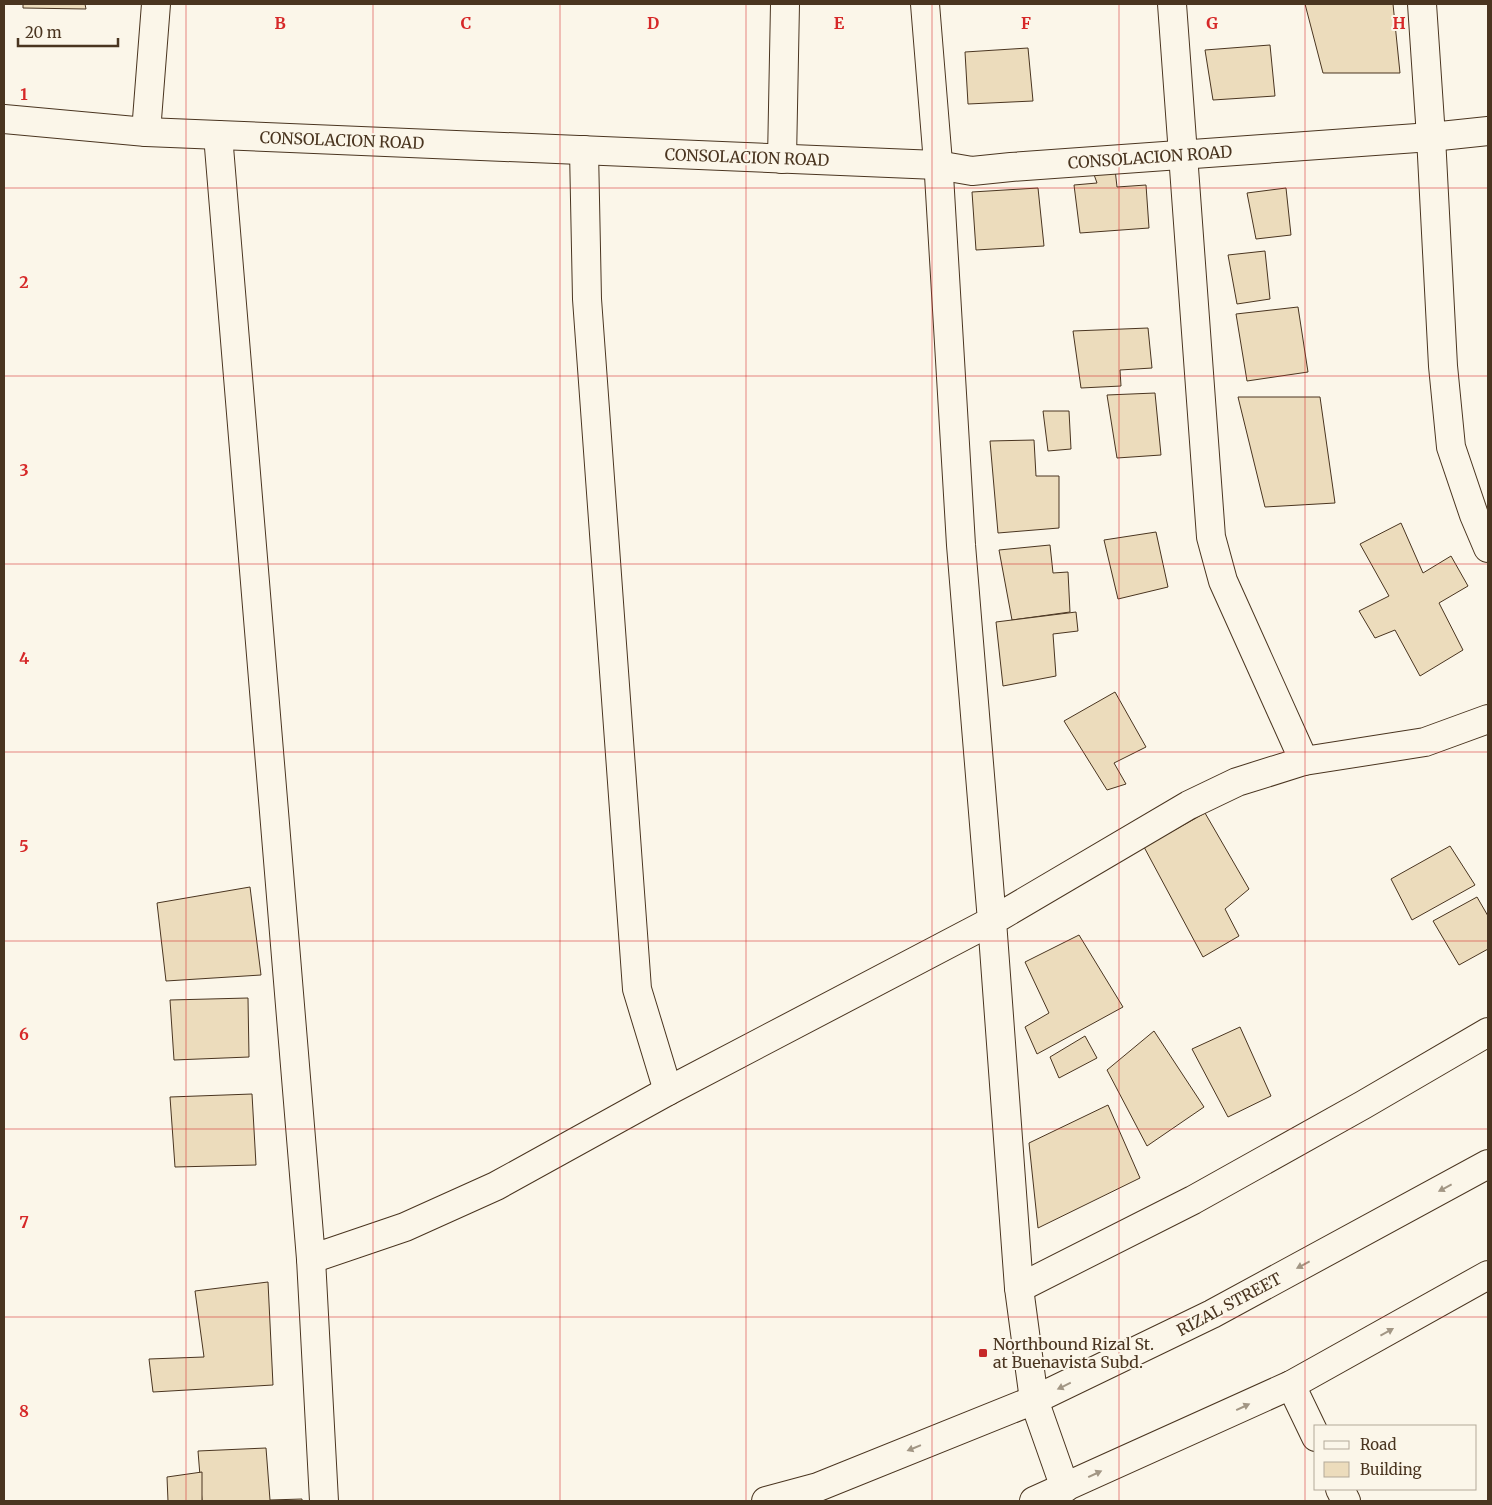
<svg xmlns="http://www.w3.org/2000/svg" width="1492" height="1505" font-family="Merriweather,serif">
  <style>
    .building { fill: #ecdcbc; stroke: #4a3520 }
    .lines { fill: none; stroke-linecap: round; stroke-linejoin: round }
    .minor-casing { stroke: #4a3520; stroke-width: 30 }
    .major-casing { stroke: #4a3520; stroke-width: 30 }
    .minor { stroke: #fbf6e9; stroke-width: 28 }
    .major { stroke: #fbf6e9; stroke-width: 28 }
    .oneway { fill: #a29684 }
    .grid { fill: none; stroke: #d62828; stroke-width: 1; stroke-opacity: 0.55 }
    .poi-dot { fill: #c62828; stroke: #fbf6e9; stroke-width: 2 }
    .labels { text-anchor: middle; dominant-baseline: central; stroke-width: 4; stroke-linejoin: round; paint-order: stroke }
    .street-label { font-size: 16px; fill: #4a3520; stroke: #fbf6e9 }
    .poi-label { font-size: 16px; fill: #4a3520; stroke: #fbf6e9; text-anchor: start }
    .grid-label { font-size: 16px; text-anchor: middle; font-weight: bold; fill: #d62828; stroke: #fbf6e9; stroke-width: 4; stroke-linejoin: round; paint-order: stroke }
  </style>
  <rect width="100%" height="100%" fill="#fbf6e9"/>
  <!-- building -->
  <g class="building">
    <polygon points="23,4 85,4 86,9 23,8"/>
    <polygon points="1305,4 1393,4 1400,73 1323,73"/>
    <polygon points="1270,45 1275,96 1213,100 1205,50"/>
    <polygon points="1028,48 1033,101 968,104 965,52"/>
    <polygon points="1092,169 1115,169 1117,187 1146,185 1149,228 1080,233 1074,185 1097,183"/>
    <polygon points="1038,188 1044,246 976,250 972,192"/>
    <polygon points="1286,188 1291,235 1256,239 1247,193"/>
    <polygon points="1265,251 1270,299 1237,304 1228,255"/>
    <polygon points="1298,307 1308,372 1247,381 1236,314"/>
    <polygon points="1148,328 1152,368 1120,370 1121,386 1081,388 1073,331"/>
    <polygon points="1155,393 1161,455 1117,458 1107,395"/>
    <polygon points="1238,397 1320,397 1335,503 1265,507"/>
    <polygon points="1043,411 1069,411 1071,449 1048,451"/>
    <polygon points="1034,440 1036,476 1059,476 1059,528 998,533 990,441"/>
    <polygon points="1401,523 1423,573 1451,556 1468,586 1439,603 1463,650 1420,676 1395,630 1375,638 1359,611 1389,596 1360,544"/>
    <polygon points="1156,532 1168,587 1118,599 1104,540"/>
    <polygon points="1050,545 1053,573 1068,572 1070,612 1012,620 999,550"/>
    <polygon points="1076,612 1078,631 1053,634 1056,676 1003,686 996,622"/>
    <polygon points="1115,692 1146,747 1114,763 1126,784 1107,790 1064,721"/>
    <polygon points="1205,813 1249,889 1225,909 1239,936 1203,957 1144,847"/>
    <polygon points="1450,846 1475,885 1412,920 1391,879"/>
    <polygon points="250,887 261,975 166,981 157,903"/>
    <polygon points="1477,897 1488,916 1488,949 1459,965 1433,921"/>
    <polygon points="1079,935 1123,1007 1037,1054 1025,1027 1049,1013 1025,962"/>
    <polygon points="248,998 249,1057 174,1060 170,1000"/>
    <polygon points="1240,1027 1271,1096 1228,1117 1192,1049"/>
    <polygon points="1154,1031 1204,1107 1147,1146 1107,1070"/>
    <polygon points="1085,1036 1097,1058 1059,1078 1050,1057"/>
    <polygon points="252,1094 256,1165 175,1167 170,1097"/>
    <polygon points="1108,1105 1140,1178 1038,1228 1029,1143"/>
    <polygon points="268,1282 273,1385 153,1392 149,1359 204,1357 195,1291"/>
    <polygon points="266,1448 270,1500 302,1499 302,1501 202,1501 198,1451"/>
    <polygon points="202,1472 202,1501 168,1501 167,1477"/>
  </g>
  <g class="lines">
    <defs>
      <g id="minor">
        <polyline points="1172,4 1211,537 1223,581 1304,761"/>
        <polyline points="1422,4 1431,137 1443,366 1451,447 1474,515 1488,548"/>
        <polyline points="4,119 146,132 937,165 972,171 1011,167 1431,137 1488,131"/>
        <polyline points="146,132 156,4"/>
        <polyline points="218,135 311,1259 405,1227 496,1186 668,1091 992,921 961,545 939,175 925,4"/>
        <polyline points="584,150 587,299 637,989 668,1091"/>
        <polyline points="782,159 785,4"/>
        <polyline points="311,1259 324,1501"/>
        <polyline points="1019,1288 1193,1200 1363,1105 1488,1032"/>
        <polyline points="1291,1385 1316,1437"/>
        <polyline points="1065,1488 1034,1400 1019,1288 992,921 1189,805 1237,782 1304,761 1425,742 1488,719"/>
        <polyline points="1340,1489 1346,1501"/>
      </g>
      <g id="major">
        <polyline points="766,1501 818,1487 1034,1400 1212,1314 1488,1164"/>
        <polyline points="1034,1501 1291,1385 1488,1275"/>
      </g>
    </defs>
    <!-- minor casing -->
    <use href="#minor" class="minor-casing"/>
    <!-- major casing -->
    <use href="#major" class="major-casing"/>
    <!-- minor -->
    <use href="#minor" class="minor"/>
    <!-- major -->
    <use href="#major" class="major"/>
  </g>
  <!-- one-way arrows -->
  <defs><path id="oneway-solid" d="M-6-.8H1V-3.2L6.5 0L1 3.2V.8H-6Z" transform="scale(1.25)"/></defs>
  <g class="oneway">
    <use href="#oneway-solid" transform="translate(1445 1188) rotate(152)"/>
    <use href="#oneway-solid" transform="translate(1303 1265) rotate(152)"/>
    <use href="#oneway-solid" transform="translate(1387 1332) rotate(-29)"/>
    <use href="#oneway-solid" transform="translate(1064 1386) rotate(154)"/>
    <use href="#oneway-solid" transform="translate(1243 1407) rotate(-25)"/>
    <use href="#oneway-solid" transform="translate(914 1448) rotate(158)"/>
    <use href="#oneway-solid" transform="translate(1095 1474) rotate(-25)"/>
  </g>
  <!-- grid -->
  <path class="grid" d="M186,4V1501M373,4V1501M560,4V1501M746,4V1501M932,4V1501M1119,4V1501M1305,4V1501M4,188H1488M4,376H1488M4,564H1488M4,752H1488M4,941H1488M4,1129H1488M4,1317H1488"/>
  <!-- markers -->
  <rect class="poi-dot" x="978" y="1348" width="10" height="10" rx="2.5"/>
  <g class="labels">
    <!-- street labels -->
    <g class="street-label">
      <text transform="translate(342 140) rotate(2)">CONSOLACION ROAD</text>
      <text transform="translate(747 157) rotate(2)">CONSOLACION ROAD</text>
      <text transform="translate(1150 157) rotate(-4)">CONSOLACION ROAD</text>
      <text transform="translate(1229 1304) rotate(-28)">RIZAL STREET</text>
    </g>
    <!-- poi labels -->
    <g class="poi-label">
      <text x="993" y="1344">Northbound Rizal St.<tspan x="993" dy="18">at Buenavista Subd.</tspan></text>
    </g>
  </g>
  <g class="grid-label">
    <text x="280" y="29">B</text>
    <text x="466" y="29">C</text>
    <text x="653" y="29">D</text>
    <text x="839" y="29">E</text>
    <text x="1026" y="29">F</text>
    <text x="1212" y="29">G</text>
    <text x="1399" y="29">H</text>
    <text x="24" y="100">1</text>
    <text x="24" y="288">2</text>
    <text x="24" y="476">3</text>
    <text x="24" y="664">4</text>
    <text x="24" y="852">5</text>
    <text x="24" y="1040">6</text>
    <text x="24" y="1228">7</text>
    <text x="24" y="1417">8</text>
  </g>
  <!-- border -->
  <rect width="1492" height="1505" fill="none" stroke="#4a3520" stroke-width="10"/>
  <!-- legend -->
  <rect x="1314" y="1425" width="162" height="65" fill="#fbf6e9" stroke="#b4a999"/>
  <rect x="1324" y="1441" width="25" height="8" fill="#fbf6e9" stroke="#b4a999"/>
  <text x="1360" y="1450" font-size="15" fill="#4a3520">Road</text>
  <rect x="1324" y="1462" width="25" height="15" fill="#ecdcbc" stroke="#b4a999"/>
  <text x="1360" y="1475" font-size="15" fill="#4a3520">Building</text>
  <!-- scale -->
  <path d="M18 38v8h100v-8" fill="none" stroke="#4a3520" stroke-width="2.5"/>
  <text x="25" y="38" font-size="15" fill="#4a3520" stroke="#fbf6e9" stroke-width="4" paint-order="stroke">20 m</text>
</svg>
